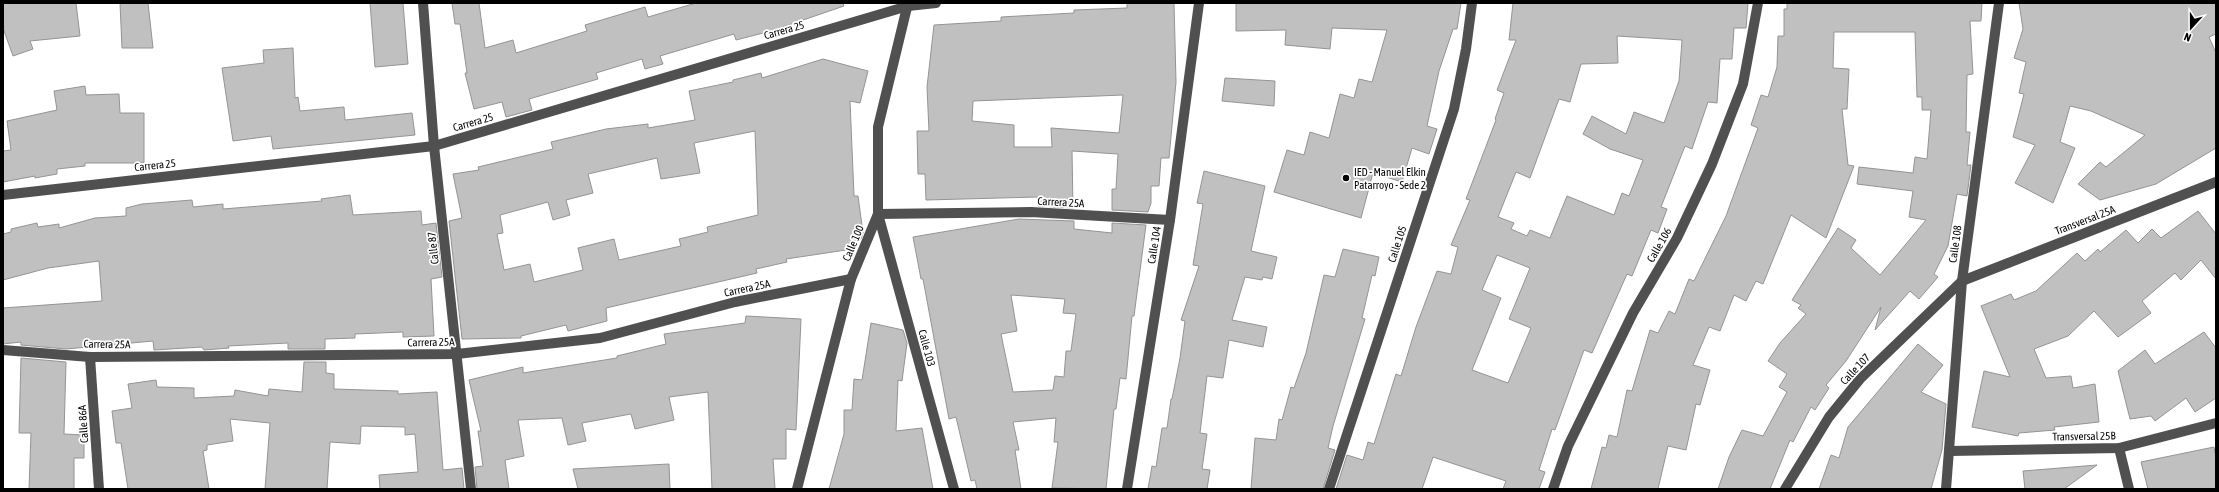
<svg xmlns="http://www.w3.org/2000/svg" width="2219" height="492" font-family="'Asap Condensed',sans-serif">
  <style>
    .building { fill: #c0c0c0; stroke: #949494; fill-rule: evenodd }
    .lines { fill: none; stroke-linecap: round; stroke-linejoin: round }
    .minor { stroke: #505050; stroke-width: 10 }
    .poi-dot { fill: #000; stroke: #fff; stroke-width: 1.5 }
    .labels { text-anchor: middle; dominant-baseline: central; stroke-width: 3.5; stroke-linejoin: round; paint-order: stroke }
    .street-label { font-size: 11px; fill: #000; stroke: #fff }
    .poi-label { font-size: 11px; fill: #000; stroke: #fff; text-anchor: start }
  </style>
  <rect width="100%" height="100%" fill="#fff"/>
  <!-- building -->
  <g class="building">
    <polygon points="3,3 76,3 80,36 30,41 33,49 13,56 3,28"/>
    <polygon points="120,3 148,3 153,48 122,48"/>
    <polygon points="370,3 403,3 408,64 375,67"/>
    <polygon points="452,3 479,3 485,48 513,40 516,53 587,31 585,25 645,7 648,17 696,3 843,3 844,6 771,31 736,40 734,34 660,56 663,64 645,69 642,59 596,73 598,79 529,99 532,110 506,117 502,102 474,109 465,73 467,73 460,24 455,24"/>
    <path d="M1127,3H1174L1176,82L1169,158H1161L1159,186H1151V203L1148,212L1112,210V189H1116L1118,154L1072,151L1073,208L1038,206V197L926,200L925,174H918L917,131H929L927,87L934,25L1001,21V17L1074,13V10L1127,8ZM1123,95L1119,133L1051,128L1052,147H1014V125L972,121L973,101Z"/>
    <polygon points="1236,3 1461,3 1457,29 1453,29 1439,71 1427,126 1437,129 1429,154 1412,148 1402,182 1373,173 1361,218 1274,192 1287,150 1304,155 1310,132 1329,138 1340,94 1354,98 1359,79 1372,82 1387,30 1332,28 1330,49 1285,45 1286,30 1236,31"/>
    <path d="M1513,3H1748L1746,28H1734L1732,59H1720L1717,103L1708,102L1692,149L1685,146L1661,207L1667,209L1658,233L1651,230L1632,276L1627,274L1592,353L1584,350L1555,430L1552,429L1539,470L1545,472L1539,489H1503L1506,481L1433,457L1422,489H1336L1347,455L1363,460L1368,442L1374,444L1396,374L1401,376L1416,327L1437,271L1451,274L1458,247L1451,245L1470,200L1466,199L1496,120L1495,119L1504,93L1497,90L1516,40H1509ZM1617,36L1682,40L1679,81L1664,123L1634,112L1626,134L1592,116L1583,134L1610,149L1643,160L1629,196L1622,193L1614,215L1567,196L1550,238L1530,230L1527,236L1511,229L1514,223L1498,217L1516,172L1530,178L1559,99L1570,102L1581,64L1618,63ZM1497,255L1530,268L1509,319L1531,328L1508,383L1472,370L1501,298L1482,290Z"/>
    <polygon points="1787,3 1982,3 1981,21 1970,21 1973,74 1967,75 1966,132 1970,132 1967,165 1971,165 1967,196 1957,194 1948,246 1934,274 1938,277 1919,299 1910,291 1875,330 1881,307 1846,361 1826,385 1829,388 1815,410 1811,407 1793,442 1790,440 1770,489 1718,489 1729,457 1742,430 1763,436 1787,392 1779,387 1787,374 1768,361 1780,343 1806,314 1798,308 1801,305 1792,300 1838,228 1856,240 1851,248 1880,275 1926,220 1909,217 1913,191 1857,184 1859,167 1913,173 1915,157 1927,159 1931,110 1922,110 1922,97 1917,97 1915,32 1834,32 1833,68 1849,69 1847,109 1842,109 1848,165 1854,166 1826,238 1791,215 1763,284 1756,281 1746,301 1734,295 1720,331 1709,327 1693,365 1710,370 1700,405 1696,404 1686,450 1668,446 1658,489 1591,489 1602,447 1606,448 1609,435 1617,437 1627,390 1632,391 1650,330 1658,333 1669,311 1675,314 1689,279 1694,281 1726,216 1758,128 1751,125 1761,95 1768,97 1777,67 1778,36 1784,36 1784,9 1787,9"/>
    <polygon points="2019,3 2216,3 2216,34 2209,37 2216,53 2216,148 2156,184 2100,200 2078,184 2100,162 2106,167 2145,135 2091,111 2070,106 2060,142 2075,148 2053,203 2015,183 2035,145 2013,137 2024,94 2019,93 2026,62 2014,58 2023,29"/>
    <polygon points="293,48 295,98 298,97 300,111 344,107 345,120 412,113 415,135 273,149 271,136 233,141 222,68 264,63 263,50"/>
    <path d="M823,59L868,71L860,103L850,101L854,196H858L863,233L861,239L846,250L786,259L787,262L756,269L757,273L606,308L607,321L568,331L566,325L521,336V338L462,339L449,221L462,218L453,174L479,170L478,167L553,149L551,142L606,129L648,124V128L695,120L689,91L733,82V80L761,73L762,78ZM755,131L758,215L707,227L708,232L679,239L681,246L619,260L614,239L578,248L583,270L534,282L530,264L504,270L497,234L503,233L500,215L548,202L553,220L570,215L566,200L593,193L588,174L657,158L661,179L700,173L694,143Z"/>
    <polygon points="1225,78 1275,81 1274,106 1222,101"/>
    <polygon points="85,86 86,95 119,94 120,113 144,113 144,163 85,163 85,166 57,169 57,174 35,178 35,176 3,182 3,151 11,150 7,121 57,110 54,91"/>
    <polygon points="1204,171 1265,186 1251,251 1277,257 1272,279 1263,277 1262,280 1245,277 1232,320 1267,327 1263,347 1229,340 1223,378 1207,376 1200,433 1207,434 1202,469 1210,470 1207,489 1148,489 1152,466 1156,467 1162,428 1167,428 1171,399 1172,399 1180,358 1185,321 1181,320 1199,266 1193,265 1203,204 1197,203"/>
    <polygon points="350,195 353,215 421,211 422,225 436,223 442,277 431,279 434,336 403,337 403,332 355,334 355,338 325,339 325,349 288,349 288,343 228,346 229,348 204,350 202,347 154,350 153,341 66,349 21,345 21,342 3,344 3,308 102,301 99,261 48,268 3,280 3,234 11,232 11,229 37,223 38,227 59,224 59,228 95,218 126,216 126,208 142,204 192,200 193,207 223,204 223,209 322,201 321,199"/>
    <polygon points="2198,211 2216,234 2216,279 2201,260 2181,280 2175,273 2142,301 2151,313 2118,337 2094,311 2068,336 2034,349 2046,378 2071,376 2073,388 2095,384 2099,422 2054,427 2055,430 2019,433 2018,436 1972,427 1984,371 2010,377 1981,306 2011,294 2014,300 2036,291 2077,253 2085,261 2098,249 2100,252 2126,230 2138,243 2152,229 2161,238"/>
    <path d="M1019,219L1074,221V229L1112,233V223L1146,225L1134,316H1132L1126,379L1120,378L1116,409H1114L1106,489L1052,488L1058,442H1054L1056,418L1013,422L1019,450H1015L1021,489H977L975,480L971,481L956,417L949,419L923,279H921L913,237ZM1011,295L1065,299L1063,313L1076,314L1071,351H1066L1064,377L1055,376L1053,390L1013,392L1001,334L1017,331Z"/>
    <polygon points="1343,249 1379,257 1375,276 1372,275 1362,318 1365,319 1333,426 1328,448 1335,450 1323,489 1251,489 1255,438 1276,440 1279,419 1282,420 1291,387 1294,388 1306,353 1324,275 1335,277"/>
    <polygon points="746,316 801,319 796,430 786,429 786,459 773,459 775,489 712,489 708,392 669,397 674,420 635,429 631,414 582,423 586,441 568,445 562,418 518,420 524,456 505,460 509,489 477,489 475,467 483,466 478,431 481,431 469,380 523,367 523,373 617,358 617,356 666,344 664,334 745,323"/>
    <polygon points="871,323 903,330 907,343 902,381 898,380 896,431 922,428 933,489 829,489 844,434 844,410 852,410 854,379 862,380"/>
    <polygon points="2204,332 2216,348 2216,398 2195,412 2186,398 2155,421 2151,416 2130,419 2118,371 2145,350 2155,364"/>
    <polygon points="1918,344 1943,365 1921,392 1946,404 1942,450 1931,489 1819,489 1831,455 1839,458 1848,427"/>
    <polygon points="21,358 66,362 64,434 84,435 84,458 74,458 74,489 29,489 31,433 19,433"/>
    <polygon points="304,362 326,362 326,373 334,374 334,389 398,391 398,394 437,392 443,470 462,468 464,489 380,489 379,475 418,472 415,434 405,435 405,427 361,426 360,444 330,442 327,489 265,489 270,423 230,419 233,441 207,445 207,450 203,451 209,489 128,489 121,443 116,443 112,411 132,408 128,384 156,380 157,387 194,388 194,398 234,396 235,390 268,396 269,389 302,392"/>
    <polygon points="2214,447 2216,458 2216,489 2148,489 2141,462"/>
    <polygon points="669,464 670,489 578,489 573,469"/>
    <polygon points="2097,465 2064,489 2025,489 2023,471"/>
  </g>
  <g class="lines">
    <!-- minor -->
    <g class="minor">
      <polyline points="423,3 434,146 471,489"/>
      <polyline points="3,195 434,146 908,6 936,3"/>
      <polyline points="878,214 1031,212 1170,220"/>
      <polyline points="878,214 954,489"/>
      <polyline points="3,350 90,357 457,354 600,338 735,302 851,279"/>
      <polyline points="90,357 99,489"/>
      <polyline points="2119,448 2129,489"/>
      <polyline points="1950,451 2119,448 2216,423"/>
      <polyline points="797,489 851,279 878,214 878,127 908,3"/>
      <polyline points="1127,489 1170,220 1199,3"/>
      <polyline points="1329,489 1454,109 1466,49 1472,3"/>
      <polyline points="1553,489 1568,446 1633,313 1677,238 1712,164 1743,84 1758,3"/>
      <polyline points="1785,489 1829,417 1860,379 1962,281 2216,182"/>
      <polyline points="1946,489 1962,281 1999,3"/>
    </g>
  </g>
  <!-- markers -->
  <circle class="poi-dot" cx="1346" cy="178" r="4"/>
  <g class="labels">
    <!-- street labels -->
    <g class="street-label">
      <text transform="translate(784 30) rotate(-16)">Carrera 25</text>
      <text transform="translate(473 122) rotate(-16)">Carrera 25</text>
      <text transform="translate(155 165) rotate(-6)">Carrera 25</text>
      <text transform="translate(1061 202) rotate(3)">Carrera 25A</text>
      <text transform="translate(2085 220) rotate(-21)">Transversal 25A</text>
      <text transform="translate(853 243) rotate(-67)">Calle 100</text>
      <text transform="translate(1397 244) rotate(-72)">Calle 105</text>
      <text transform="translate(1955 244) rotate(-82)">Calle 108</text>
      <text transform="translate(1154 245) rotate(-81)">Calle 104</text>
      <text transform="translate(1659 245) rotate(-60)">Calle 106</text>
      <text transform="translate(433 248) rotate(-96)">Calle 87</text>
      <text transform="translate(747 288) rotate(-12)">Carrera 25A</text>
      <text transform="translate(431 342) rotate(-1)">Carrera 25A</text>
      <text transform="translate(107 344) rotate(1)">Carrera 25A</text>
      <text transform="translate(927 348) rotate(75)">Calle 103</text>
      <text transform="translate(1855 369) rotate(-47)">Calle 107</text>
      <text transform="translate(83 424) rotate(-94)">Calle 86A</text>
      <text transform="translate(2084 436) rotate(-1)">Transversal 25B</text>
    </g>
    <!-- poi labels -->
    <g class="poi-label">
      <text x="1354" y="172">IED - Manuel Elkin<tspan x="1354" dy="13">Patarroyo - Sede 2</tspan></text>
    </g>
  </g>
  <!-- border -->
  <rect width="2219" height="492" fill="none" stroke="#000000" stroke-width="8"/>
  <!-- north arrow -->
  <g transform="translate(2191 28) rotate(201)" stroke="#ffffff" stroke-width="3" paint-order="stroke">
  <path d="M0-3L7 15L0 10L-7 15Z" fill="#000000"/>
  <text y="-6" font-size="11" font-weight="bold" text-anchor="middle" fill="#000000">N</text>
  </g>
</svg>
